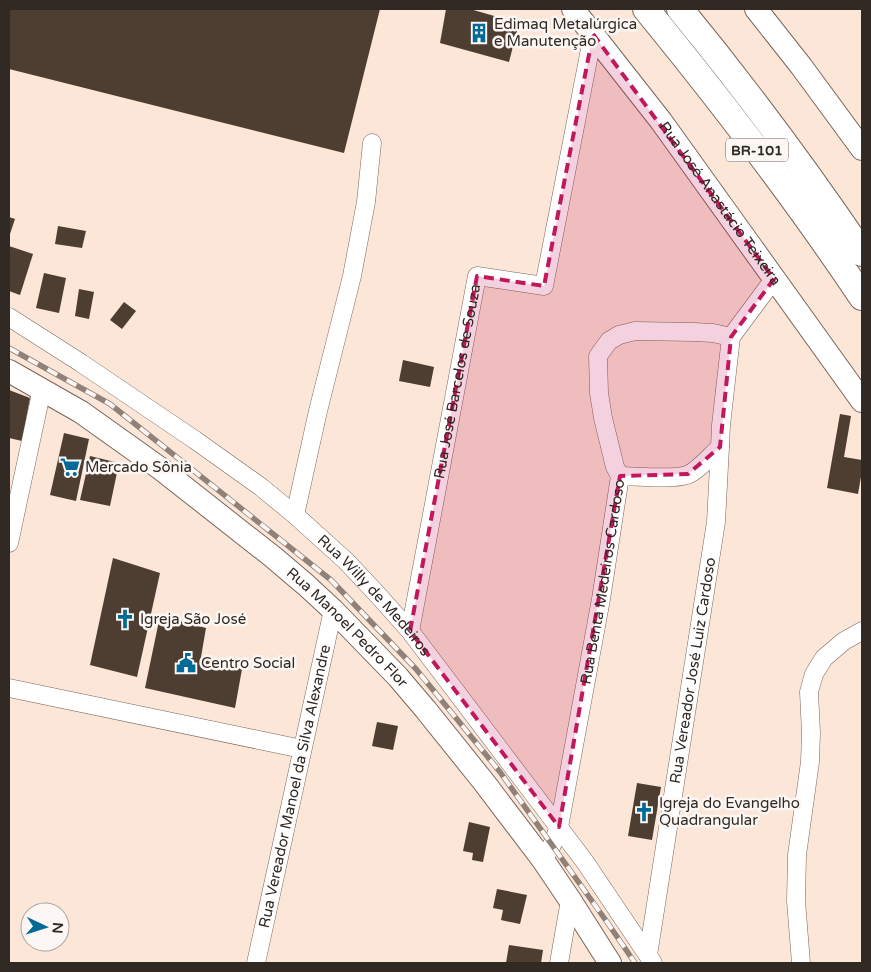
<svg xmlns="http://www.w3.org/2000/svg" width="871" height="972" font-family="'Varela Round',sans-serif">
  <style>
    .building { fill: #4e3d31 }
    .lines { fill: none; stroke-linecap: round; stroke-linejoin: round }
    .minor-casing { stroke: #78665a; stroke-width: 19 }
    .major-casing { stroke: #78665a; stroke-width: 24 }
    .highway-casing { stroke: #78665a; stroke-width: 28 }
    .minor { stroke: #fff; stroke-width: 18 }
    .major { stroke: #fff; stroke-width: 22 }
    .highway { stroke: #fff; stroke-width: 26 }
    .rail-casing { stroke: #918279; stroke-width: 5.5 }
    .rail { stroke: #fcf7f4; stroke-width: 4; stroke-dasharray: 11; stroke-linecap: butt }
    .marked { fill: #c2185b; fill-opacity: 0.2; stroke: #c2185b; stroke-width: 4; stroke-dasharray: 10 6; stroke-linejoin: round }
    .labels { text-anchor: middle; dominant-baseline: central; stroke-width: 5; stroke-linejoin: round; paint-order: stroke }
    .shield { fill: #fcf7f4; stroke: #6e6762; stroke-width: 1 }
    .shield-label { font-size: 14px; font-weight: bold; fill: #312924 }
    .poi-label { font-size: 15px; fill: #312924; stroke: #fcf7f4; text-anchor: start }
    .street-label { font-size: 15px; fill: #312924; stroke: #fcf7f4 }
  </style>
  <rect width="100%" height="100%" fill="#fce6d8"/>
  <!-- building -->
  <g class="building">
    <polygon points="9,9 380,9 344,153 9,69"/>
    <polygon points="446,9 470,9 519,23 509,62 440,43"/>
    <polygon points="9,217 15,219 9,237"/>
    <polygon points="58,226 86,231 82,248 55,244"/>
    <polygon points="9,246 33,254 20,295 9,291"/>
    <polygon points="44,273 66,278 59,313 36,308"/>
    <polygon points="79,289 94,292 89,319 75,316"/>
    <polygon points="124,302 136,311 122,329 110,320"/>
    <polygon points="403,360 434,367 430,387 399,381"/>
    <polygon points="9,390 30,398 22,441 9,438"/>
    <polygon points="840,414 851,416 844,457 862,460 862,471 858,494 827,488"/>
    <polygon points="64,433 89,439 76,501 50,495"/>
    <polygon points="90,456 119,463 110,506 80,500"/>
    <polygon points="113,558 160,573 137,677 90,665"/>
    <polygon points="160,616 206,628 201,657 242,669 235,708 145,688"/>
    <polygon points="377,722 398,726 393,750 372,746"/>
    <polygon points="637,783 661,787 652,840 628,836"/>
    <polygon points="469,822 490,827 483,862 472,860 473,853 463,851"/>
    <polygon points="497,889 527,895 520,924 501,920 503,910 493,908"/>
    <polygon points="509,945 543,950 541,963 506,963"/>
  </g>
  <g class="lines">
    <defs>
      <g id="minor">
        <path id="s1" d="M9,317L81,363L195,440L261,487L295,515L346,561L377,594L410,631L585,862L653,963"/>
        <polyline points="620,476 615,467 603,418 599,393 598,356 609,341 619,335 635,331 694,332 713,333 731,337"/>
        <polyline points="295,515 318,411 352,276 366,202 372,143"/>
        <polyline points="9,543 42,389"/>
        <path id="s2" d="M410,631L477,276L544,286L593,34"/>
        <polyline points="9,688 302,749"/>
        <path id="s3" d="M543,860L552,845L559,827L601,599L620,476C638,476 671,480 687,475C698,471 711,455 720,447L721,425L731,337L774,279"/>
        <path id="s4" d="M648,955L716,522L720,447"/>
        <path id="s5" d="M256,963L333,610"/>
        <polyline points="559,963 570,900"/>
        <polyline points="801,963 796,901 797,855 810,762 811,733 809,692 814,674 824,658 844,641 862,631"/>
      </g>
      <g id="major">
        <path id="s6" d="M573,9L661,121L862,401"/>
        <polyline points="756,9 801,66 862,149"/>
        <path id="s7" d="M9,371L81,412L161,469L273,557L306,585L333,610L398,677L426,710L483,781L543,860L570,900L610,963"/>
      </g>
      <g id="highway">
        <path d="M646,9C722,102 795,197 862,297"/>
        <path d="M680,9C744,87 805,169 862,253"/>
      </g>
    </defs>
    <!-- minor casing -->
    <use href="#minor" class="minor-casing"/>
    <!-- major casing -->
    <use href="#major" class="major-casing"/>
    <!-- highway casing -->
    <use href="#highway" class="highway-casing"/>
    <!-- minor -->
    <use href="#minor" class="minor"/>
    <!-- major -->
    <use href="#major" class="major"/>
    <!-- highway -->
    <use href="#highway" class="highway"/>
    <defs>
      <polyline id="rail" points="9,348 110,404 331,580 416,669 500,772 607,922 635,963"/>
    </defs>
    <!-- rail casing -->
    <use href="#rail" class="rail-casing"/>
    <!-- rail -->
    <use href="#rail" class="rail"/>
  </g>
  <!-- marked area -->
  <path class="marked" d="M593,34L774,279L731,337L720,447L688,474L620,476L559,827L410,631L477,276L544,286Z"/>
  <!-- icons -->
  <defs>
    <symbol id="building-bare" viewBox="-9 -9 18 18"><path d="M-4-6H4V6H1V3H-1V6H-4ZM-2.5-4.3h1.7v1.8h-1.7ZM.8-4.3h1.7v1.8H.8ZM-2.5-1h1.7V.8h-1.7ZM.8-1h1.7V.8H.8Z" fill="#006b97" stroke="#fcf7f4" stroke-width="2.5" paint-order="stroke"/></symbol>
    <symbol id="supermarket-bare" viewBox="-9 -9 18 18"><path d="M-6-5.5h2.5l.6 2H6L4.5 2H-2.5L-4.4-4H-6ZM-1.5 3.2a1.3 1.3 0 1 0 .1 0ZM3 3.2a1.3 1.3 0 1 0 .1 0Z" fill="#006b97" stroke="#fcf7f4" stroke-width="2.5" paint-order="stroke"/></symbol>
    <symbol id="church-bare" viewBox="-9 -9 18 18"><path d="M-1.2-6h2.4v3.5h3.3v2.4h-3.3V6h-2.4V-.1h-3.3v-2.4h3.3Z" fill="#006b97" stroke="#fcf7f4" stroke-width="2.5" paint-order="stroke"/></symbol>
    <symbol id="civic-bare" viewBox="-9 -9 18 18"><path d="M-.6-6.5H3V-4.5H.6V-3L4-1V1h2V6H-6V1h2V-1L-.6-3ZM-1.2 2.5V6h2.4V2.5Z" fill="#006b97" stroke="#fcf7f4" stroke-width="2.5" paint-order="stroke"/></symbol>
  </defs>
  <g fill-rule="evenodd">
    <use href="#building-bare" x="465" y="19" width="28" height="28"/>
    <use href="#supermarket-bare" x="56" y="453" width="28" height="28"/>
    <use href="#church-bare" x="111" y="605" width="28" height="28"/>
    <use href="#civic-bare" x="172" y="649" width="28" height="28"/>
    <use href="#church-bare" x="630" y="798" width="28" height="28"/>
  </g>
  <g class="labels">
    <!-- shield labels -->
    <rect class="shield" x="726" y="138.5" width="62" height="23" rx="4"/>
    <g class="shield-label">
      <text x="757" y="150">BR-101</text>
    </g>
    <!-- poi labels -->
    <g class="poi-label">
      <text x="494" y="24">Edimaq Metalúrgica<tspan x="494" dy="17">e Manutenção</tspan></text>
      <text x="85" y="467">Mercado Sônia</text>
      <text x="140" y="619">Igreja São José</text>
      <text x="201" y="663">Centro Social</text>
      <text x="659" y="803">Igreja do Evangelho<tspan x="659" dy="17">Quadrangular</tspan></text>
    </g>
    <!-- street labels -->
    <g class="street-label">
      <text stroke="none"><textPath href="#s6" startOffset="244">Rua José Anastácio Teixeira</textPath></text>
      <text stroke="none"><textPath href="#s2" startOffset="254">Rua José Barcelos de Souza</textPath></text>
      <text stroke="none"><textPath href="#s3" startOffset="286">Rua Benta Medeiros Cardoso</textPath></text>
      <text stroke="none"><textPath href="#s1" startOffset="461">Rua Willy de Medeiros</textPath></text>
      <text stroke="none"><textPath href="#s7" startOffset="426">Rua Manoel Pedro Flor</textPath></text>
      <text stroke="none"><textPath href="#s4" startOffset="288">Rua Vereador José Luiz Cardoso</textPath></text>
      <text stroke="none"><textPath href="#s5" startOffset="181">Rua Vereador Manoel da Silva Alexandre</textPath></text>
    </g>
  </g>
  <!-- border -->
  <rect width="871" height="972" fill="none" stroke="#312924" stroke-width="20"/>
  <!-- north arrow -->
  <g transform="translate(45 927) rotate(94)"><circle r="24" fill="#fcf7f4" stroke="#aba5a1"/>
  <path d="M0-4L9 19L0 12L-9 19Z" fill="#006b97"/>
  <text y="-8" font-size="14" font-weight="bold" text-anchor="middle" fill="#312924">N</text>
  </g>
</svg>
